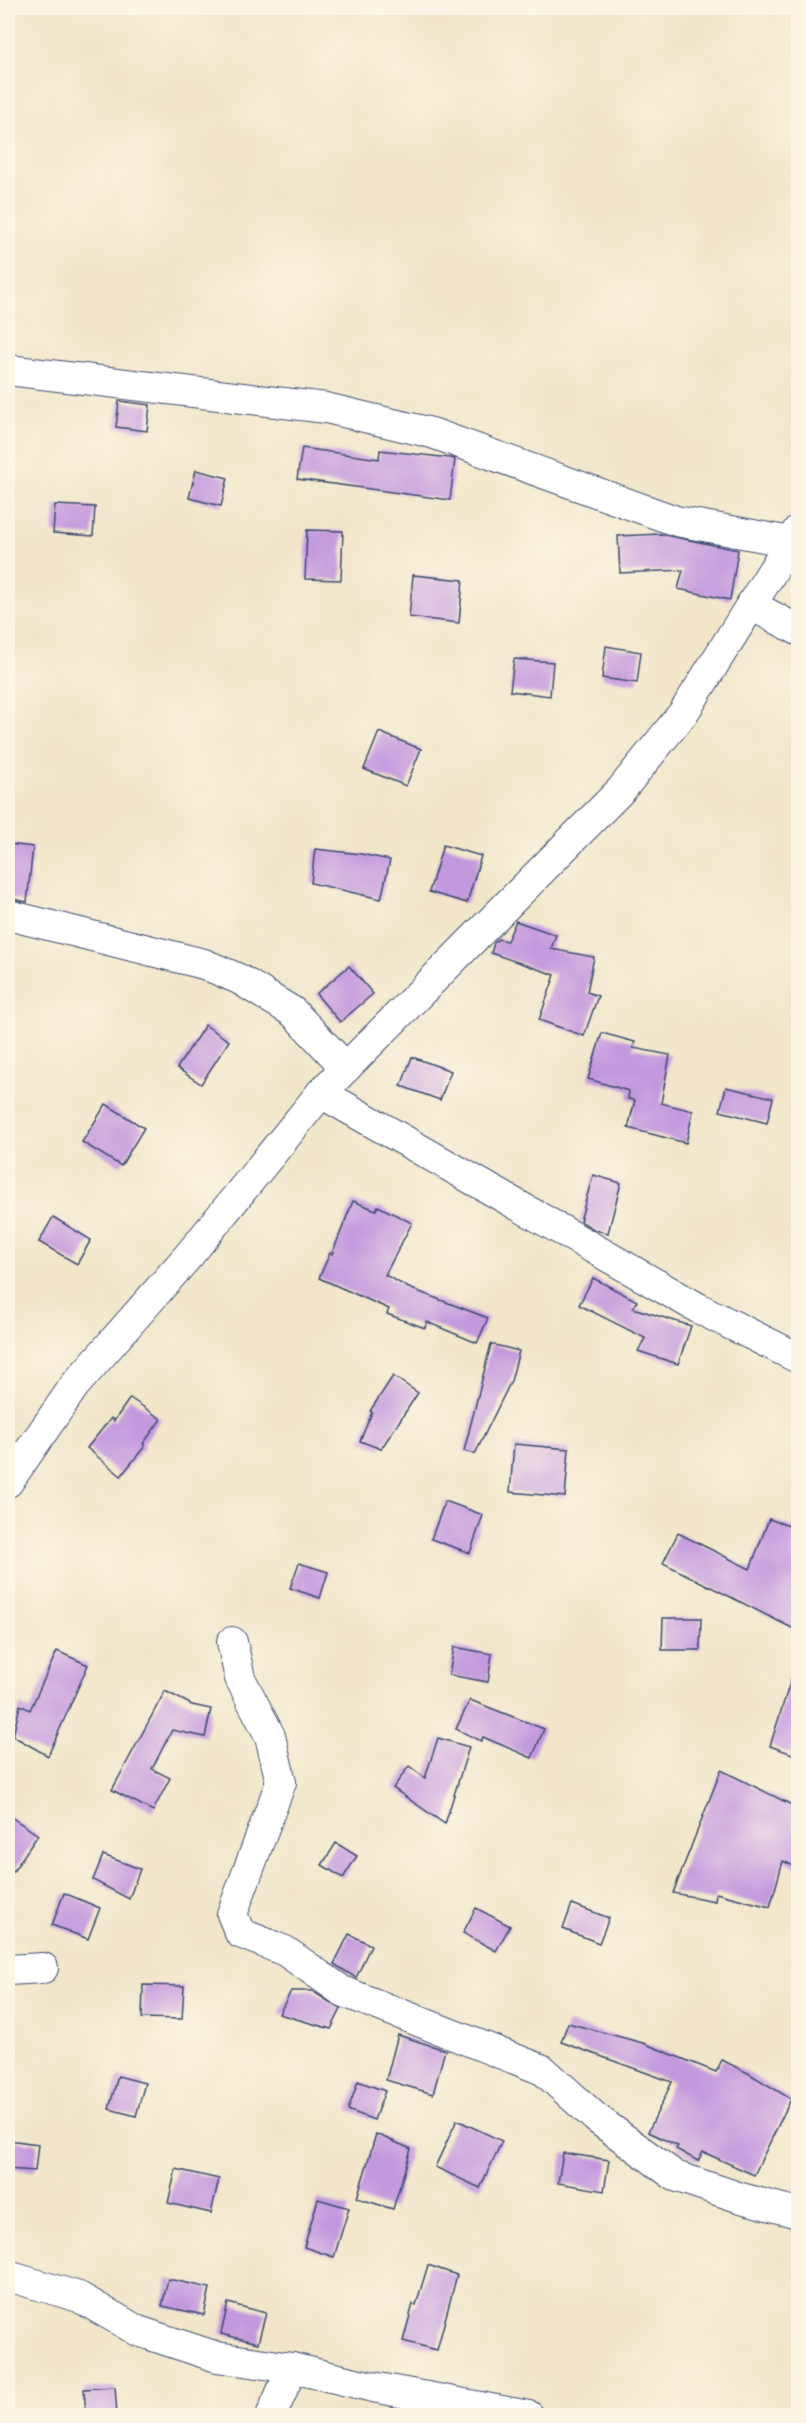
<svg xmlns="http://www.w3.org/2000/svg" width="806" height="2423" font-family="Vollkorn,serif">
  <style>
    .building { fill: #c399de }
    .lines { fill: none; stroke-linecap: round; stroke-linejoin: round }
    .street-casing { stroke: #3b4a6e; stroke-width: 32 }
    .street { stroke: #fff; stroke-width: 30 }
  </style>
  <rect width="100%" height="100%" fill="#fcf5e5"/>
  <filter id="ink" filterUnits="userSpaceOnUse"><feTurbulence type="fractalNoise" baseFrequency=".0167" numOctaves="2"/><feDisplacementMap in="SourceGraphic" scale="12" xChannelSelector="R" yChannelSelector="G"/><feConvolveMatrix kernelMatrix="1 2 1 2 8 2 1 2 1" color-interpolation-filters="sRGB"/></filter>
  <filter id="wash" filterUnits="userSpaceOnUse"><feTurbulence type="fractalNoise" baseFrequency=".008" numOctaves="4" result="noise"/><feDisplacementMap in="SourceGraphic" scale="24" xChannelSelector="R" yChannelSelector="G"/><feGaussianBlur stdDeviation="1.35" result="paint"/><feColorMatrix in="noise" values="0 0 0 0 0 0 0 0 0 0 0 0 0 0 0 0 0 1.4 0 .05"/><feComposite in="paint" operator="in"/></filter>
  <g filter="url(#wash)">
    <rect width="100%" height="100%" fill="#f1e6ca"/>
    <g id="blocks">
      <!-- building -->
      <g class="building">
        <polygon points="119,401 150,405 147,431 116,427"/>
        <polygon points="302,448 379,459 380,450 450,458 455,459 450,500 297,479"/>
        <polygon points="196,470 228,478 221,506 189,498"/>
        <polygon points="55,505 95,507 93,536 53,533"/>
        <polygon points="307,530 343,531 341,580 305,579"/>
        <polygon points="660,534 738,550 730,600 678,589 683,570 620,573 618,536"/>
        <polygon points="413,575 463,580 459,623 409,617"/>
        <polygon points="606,646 641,652 637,683 602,678"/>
        <polygon points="514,659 553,662 550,696 510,691"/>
        <polygon points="379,732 421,749 406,786 364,769"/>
        <polygon points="8,844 33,847 27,902 8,898"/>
        <polygon points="443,845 481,856 467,903 429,892"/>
        <polygon points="315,849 361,854 390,860 381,899 311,883"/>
        <polygon points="516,921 556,935 551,949 594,957 587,992 598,996 584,1036 539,1020 555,975 491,953 494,943 498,939 507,941"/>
        <polygon points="349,966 373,994 340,1022 316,994"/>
        <polygon points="205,1025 229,1041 201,1084 177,1068"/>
        <polygon points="602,1033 635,1042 633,1048 670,1055 661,1103 693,1111 686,1143 628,1128 635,1100 628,1099 629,1091 588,1079"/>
        <polygon points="412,1057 451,1071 440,1100 401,1086"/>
        <polygon points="726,1087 773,1098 767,1123 720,1111"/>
        <polygon points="106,1104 144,1128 121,1166 82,1142"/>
        <polygon points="593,1175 621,1183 608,1233 595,1230 580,1221"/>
        <polygon points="353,1201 376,1210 378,1206 412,1223 385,1275 409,1288 488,1318 477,1343 427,1322 425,1328 387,1314 389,1309 319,1278 330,1253 332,1254"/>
        <polygon points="53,1217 91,1240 77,1264 39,1242"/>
        <polygon points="593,1278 637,1301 633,1308 691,1326 678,1364 638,1351 645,1338 579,1305"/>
        <polygon points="491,1344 519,1351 511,1381 475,1454 464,1451"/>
        <polygon points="393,1376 418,1393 381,1449 360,1441 372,1412 370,1411"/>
        <polygon points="130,1398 161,1419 143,1444 145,1446 121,1476 87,1448 111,1418 114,1421"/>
        <polygon points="514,1444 569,1449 565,1497 510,1492"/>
        <polygon points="445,1501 483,1515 470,1553 431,1539"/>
        <polygon points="769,1519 798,1529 798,1631 663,1563 678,1533 750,1569"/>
        <polygon points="299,1563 328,1572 320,1598 290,1588"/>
        <polygon points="663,1618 701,1618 700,1650 662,1650"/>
        <polygon points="454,1647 492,1654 488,1682 449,1675"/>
        <polygon points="57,1651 88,1665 48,1756 13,1736 20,1705 30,1710"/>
        <polygon points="793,1673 798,1674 798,1756 770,1746"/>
        <polygon points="165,1691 192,1705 211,1709 205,1737 172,1730 152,1769 170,1778 153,1811 112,1790"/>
        <polygon points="470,1700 544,1729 532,1758 483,1737 481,1741 456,1729"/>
        <polygon points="438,1738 469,1747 445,1824 393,1788 409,1766 425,1778"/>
        <polygon points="721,1770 798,1808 798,1868 783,1861 770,1907 716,1893 715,1901 673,1893"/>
        <polygon points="8,1815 38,1835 8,1879"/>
        <polygon points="336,1843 357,1856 343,1878 322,1865"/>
        <polygon points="103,1855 140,1869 129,1899 93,1880"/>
        <polygon points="64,1893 100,1908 88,1939 52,1925"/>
        <polygon points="572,1904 609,1918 599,1943 563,1929"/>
        <polygon points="476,1908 510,1926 496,1951 463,1933"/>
        <polygon points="349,1934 371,1945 356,1978 334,1964"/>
        <polygon points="143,1985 184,1986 182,2019 142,2018"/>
        <polygon points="291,1991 312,1991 341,2009 331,2029 279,2014"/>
        <polygon points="568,2023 643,2043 716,2072 722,2060 748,2073 791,2099 754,2175 703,2152 698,2161 676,2149 678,2146 648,2132 672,2082 561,2042"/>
        <polygon points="398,2035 445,2050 433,2094 386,2080"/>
        <polygon points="118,2076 145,2083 136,2116 109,2109"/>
        <polygon points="358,2081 385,2091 374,2120 348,2110"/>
        <polygon points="457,2120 502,2141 480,2188 435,2167"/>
        <polygon points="376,2134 411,2149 393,2209 357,2198"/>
        <polygon points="8,2140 38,2144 35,2171 8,2169"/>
        <polygon points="563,2153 609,2160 604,2191 558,2183"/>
        <polygon points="176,2169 219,2179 211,2213 168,2203"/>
        <polygon points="318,2199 349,2208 334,2257 304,2247"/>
        <polygon points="428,2265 457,2275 437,2350 403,2341 413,2304 416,2305"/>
        <polygon points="168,2279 210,2288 204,2315 162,2306"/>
        <polygon points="228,2303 266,2313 258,2343 221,2334"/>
        <polygon points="115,2387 117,2415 86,2415 84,2389"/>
      </g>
    </g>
  </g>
  <g filter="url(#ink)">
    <use href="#blocks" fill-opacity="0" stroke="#3b4a6e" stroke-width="1.5"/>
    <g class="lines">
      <defs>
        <g id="street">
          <polyline points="8,370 326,408 432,433 676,521 791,542"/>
          <polyline points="751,605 798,630"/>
          <polyline points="8,915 204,964 239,979 293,1012 346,1068"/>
          <polyline points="321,1093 698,1308 798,1358"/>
          <polyline points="8,1482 75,1385 190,1254 321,1093 621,790 684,712 798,530"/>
          <polyline points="232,1642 240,1678 270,1736 281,1782 232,1914 240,1933 285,1951 342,1991 543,2070 596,2118 675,2176 741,2198 798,2213"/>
          <polyline points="8,1970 43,1968"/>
          <polyline points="8,2276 79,2297 138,2331 217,2357 292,2368 373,2387 529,2416"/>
          <polyline points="271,2416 292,2368"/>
        </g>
      </defs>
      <!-- street casing -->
      <use href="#street" class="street-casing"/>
      <!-- street -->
      <use href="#street" class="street"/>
    </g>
  </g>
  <!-- margin -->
  <rect width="806" height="2423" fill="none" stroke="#fcf5e5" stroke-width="30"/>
</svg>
